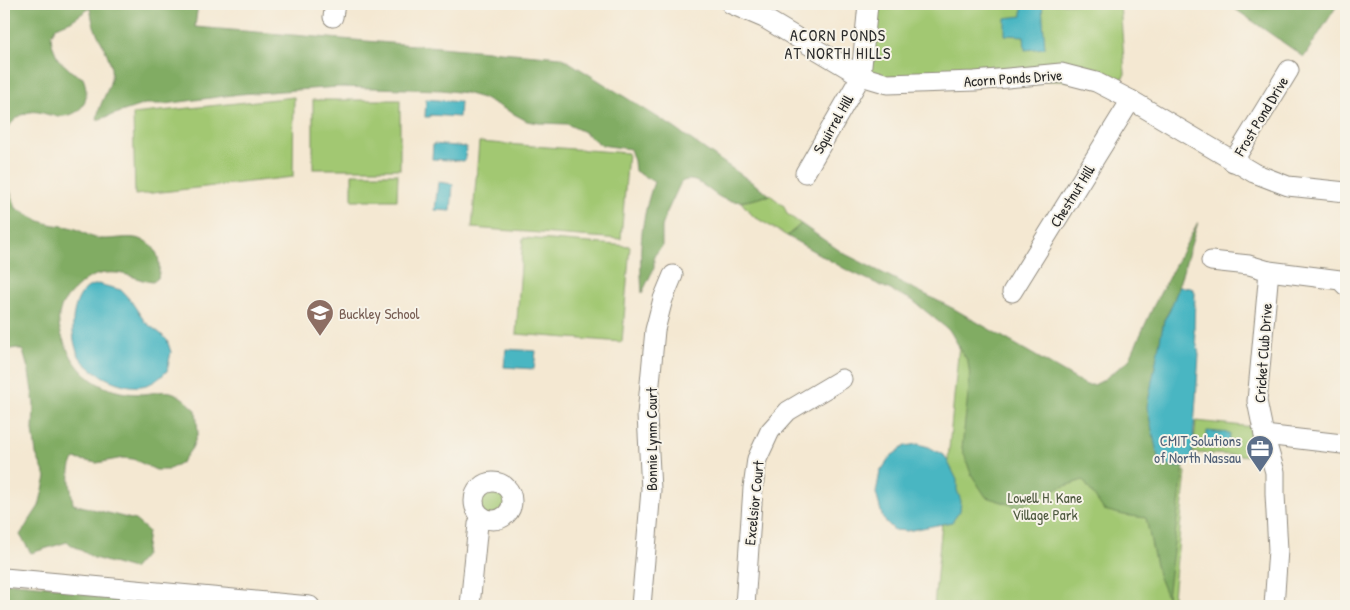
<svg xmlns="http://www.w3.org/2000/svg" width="1350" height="610" font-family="'Patrick Hand',sans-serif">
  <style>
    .green { fill: #a2c872; stroke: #667a4e }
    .forest { fill: #81ac64; stroke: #566c48 }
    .water { fill: #48b6c2; stroke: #3a7076 }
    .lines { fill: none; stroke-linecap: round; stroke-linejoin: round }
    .minor-casing { stroke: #908a7e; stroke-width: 21 }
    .minor { stroke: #fff; stroke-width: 19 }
    .labels { text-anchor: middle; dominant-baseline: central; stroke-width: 4; stroke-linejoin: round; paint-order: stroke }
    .street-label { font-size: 15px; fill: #2b2b2b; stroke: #f7f3e8 }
    .education-label { font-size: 15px; fill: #785e54; stroke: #f7f3e8; text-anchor: start }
    .service-label { font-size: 15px; fill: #4e5e75; stroke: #f7f3e8; text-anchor: end }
    .park-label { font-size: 15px; fill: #4f5a40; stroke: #f7f3e8 }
    .neighbourhood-label { font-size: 16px; letter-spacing: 1px; fill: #2b2b2b; stroke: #f7f3e8 }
  </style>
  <rect width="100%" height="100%" fill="#f7f3e8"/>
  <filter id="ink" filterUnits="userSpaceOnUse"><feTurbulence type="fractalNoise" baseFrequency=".02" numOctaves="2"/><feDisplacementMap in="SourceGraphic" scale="10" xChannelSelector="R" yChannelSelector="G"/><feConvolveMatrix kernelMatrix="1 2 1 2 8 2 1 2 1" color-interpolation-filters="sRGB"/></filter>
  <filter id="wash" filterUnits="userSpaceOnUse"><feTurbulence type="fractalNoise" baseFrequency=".0096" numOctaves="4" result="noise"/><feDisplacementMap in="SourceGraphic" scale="20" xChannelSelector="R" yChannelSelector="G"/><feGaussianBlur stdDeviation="1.12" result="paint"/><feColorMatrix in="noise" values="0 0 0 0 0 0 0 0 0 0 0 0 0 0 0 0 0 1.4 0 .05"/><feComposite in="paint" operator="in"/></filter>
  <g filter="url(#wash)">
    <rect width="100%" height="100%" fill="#f4e8d2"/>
    <!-- green -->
    <g class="green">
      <polygon points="868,4 1120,4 1125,74 1115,92 1096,82 861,76"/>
      <polygon points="294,97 293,177 135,195 133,114"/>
      <rect x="313" y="100" width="87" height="69"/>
      <polygon points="479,142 628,153 621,239 472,228"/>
      <polygon points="352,174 398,174 397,200 352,200"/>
      <polygon points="770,195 784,206 787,214 801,224 787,236 753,216 741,202"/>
      <polygon points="523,238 630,246 622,342 516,334"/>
      <polygon points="960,334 1186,472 1172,606 934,606"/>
      <polygon points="1196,421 1263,428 1271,457 1193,453"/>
      <circle cx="493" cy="501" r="19"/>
    </g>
    <!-- forest -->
    <g class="forest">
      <path d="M4,4H198L195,27L561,57L673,127L770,195C755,199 742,204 727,200C711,196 698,173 681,182L666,214L662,227V246L654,256V268L642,293C639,251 640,222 654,182L635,171L634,161L630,149L601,145L584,132L567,124L539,123L527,121L486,99L465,93L442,90L338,87L240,94L165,104H145L97,120C98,105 108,93 111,79C114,58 99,42 93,23C92,18 91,13 90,8L71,21L56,27L51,35L52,44L58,59L72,72L83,78C92,100 81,118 57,116C48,116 39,110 30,112C17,115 10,124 4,134Z"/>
      <polygon points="1228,4 1338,4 1304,57"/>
      <path d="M4,174L16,208C28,215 40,223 55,225C60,226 65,226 70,227C79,229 86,235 95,238C111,242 130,233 145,241C159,248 161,264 158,278L153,282C141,281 134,276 123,274C109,271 92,273 81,284C61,301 53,314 63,339C76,375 102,394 141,394C151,394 160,390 171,392C181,395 188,403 196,410L198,433L192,448L182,462L168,470H156L133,459L123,458L97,463L75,459C65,469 72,491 73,504L135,520L148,531L145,555L133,569L94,558L67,542L31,553L20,535L39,506L46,477L36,454L33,430L34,404L29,372L23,351L17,348L4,350Z"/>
      <polygon points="1198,222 1173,304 1164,320 1161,340 1169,466 1184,466 1167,597 1158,575 1146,518 1124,515 1104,510 1083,480 1047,492 1018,507 986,497 971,474 962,448 970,377 968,362 950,331 912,300 845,269 787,236 801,224 843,253 956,310 1086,385 1094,385 1102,381 1129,360 1154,305"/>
      <polygon points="4,582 268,606 4,606"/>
    </g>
    <!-- water -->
    <g class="water">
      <polygon points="1022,4 1042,4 1045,48 1025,50 1024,36 1005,35 1005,18 1022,16"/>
      <polygon points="426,99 460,102 459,117 430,115 430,117 425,117"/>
      <polygon points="433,144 466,147 465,161 432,159"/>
      <polygon points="438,182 453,184 451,211 435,210"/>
      <path d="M98,284L121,290L131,301L145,322L161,334L167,340L171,352L167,371C160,378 152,385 141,386C121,389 87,372 78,354C70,336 70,301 87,288C90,286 95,285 98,284Z"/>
      <path d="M1179,287L1192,288L1195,293L1194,331L1199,355L1192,456C1184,471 1173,468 1159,462L1147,407L1164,320L1169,312Z"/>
      <polygon points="506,349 536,351 534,369 504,367"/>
      <polygon points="1207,431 1230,433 1229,444 1206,442"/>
      <polygon points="918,444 929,447 945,456 957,480 957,490 961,501 960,511 952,522 907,531 894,530 883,519 876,493 880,472 891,456 905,446"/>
    </g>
  </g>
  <g filter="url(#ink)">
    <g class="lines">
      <defs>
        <g id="minor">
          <polyline points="731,4 764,18 861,76 888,84 975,81 1061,73 1096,82 1131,100 1254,173 1288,186 1346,192"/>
          <polyline points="333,17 335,4"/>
          <polyline points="1233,162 1289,70"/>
          <polyline points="805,173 861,76 868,4"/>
          <polyline points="1211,261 1249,265 1269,271 1340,280 1346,286"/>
          <polyline points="1269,271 1257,401 1264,435 1275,472 1275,494 1278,550 1274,606"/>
          <polyline points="1012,292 1131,100"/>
          <polyline points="1264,435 1342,444 1346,442"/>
          <circle cx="493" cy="501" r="19"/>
          <polyline points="4,578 310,606"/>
          <polyline points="470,606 478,524 481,516"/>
          <polyline points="641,606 651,490 647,415 655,330 663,299 673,275"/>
          <polyline points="745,606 753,488 757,459 770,431 788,411 842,379"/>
        </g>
      </defs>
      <!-- minor casing -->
      <use href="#minor" class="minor-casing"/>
      <!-- minor -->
      <use href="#minor" class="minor"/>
    </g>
  </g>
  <!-- icons -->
  <defs>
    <symbol id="school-pin" viewBox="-11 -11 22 30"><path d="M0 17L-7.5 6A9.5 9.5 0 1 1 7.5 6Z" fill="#8d6e63" stroke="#f7f3e8"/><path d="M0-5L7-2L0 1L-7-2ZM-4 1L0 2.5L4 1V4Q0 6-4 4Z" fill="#fff"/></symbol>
    <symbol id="office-pin" viewBox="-11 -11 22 30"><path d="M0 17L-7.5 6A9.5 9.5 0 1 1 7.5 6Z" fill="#5c6f8a" stroke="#f7f3e8"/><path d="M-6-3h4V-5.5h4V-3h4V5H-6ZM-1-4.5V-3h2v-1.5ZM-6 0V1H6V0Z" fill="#fff"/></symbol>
  </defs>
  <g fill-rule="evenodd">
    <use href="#school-pin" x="304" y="297" width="32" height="43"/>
    <use href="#office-pin" x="1244" y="433" width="32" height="43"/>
  </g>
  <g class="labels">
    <!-- street labels -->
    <g class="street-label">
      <text transform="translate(1013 78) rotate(-4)">Acorn Ponds Drive</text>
      <text transform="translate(1261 116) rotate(-59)">Frost Pond Drive</text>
      <text transform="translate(833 124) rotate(-60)">Squirrel Hill</text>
      <text transform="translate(1072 196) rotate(-58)">Chestnut Hill</text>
      <text transform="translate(1263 353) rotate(-86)">Cricket Club Drive</text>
      <text transform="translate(651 439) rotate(-90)">Bonnie Lynm Court</text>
      <text transform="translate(754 503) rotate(-84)">Excelsior Court</text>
    </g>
    <!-- education labels -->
    <g class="education-label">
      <text x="339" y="313">Buckley School</text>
    </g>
    <!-- service labels -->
    <g class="service-label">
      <text x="1241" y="440">CMIT Solutions<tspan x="1241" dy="17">of North Nassau</tspan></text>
    </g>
    <!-- park labels -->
    <g class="park-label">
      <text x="1045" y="497">Lowell H. Kane<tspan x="1045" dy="17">Village Park</tspan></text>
    </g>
    <!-- neighbourhood labels -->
    <g class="neighbourhood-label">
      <text x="838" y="35">ACORN PONDS<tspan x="838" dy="18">AT NORTH HILLS</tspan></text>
    </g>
  </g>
  <!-- margin -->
  <rect width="1350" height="610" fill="none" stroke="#f7f3e8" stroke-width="20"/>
</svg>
